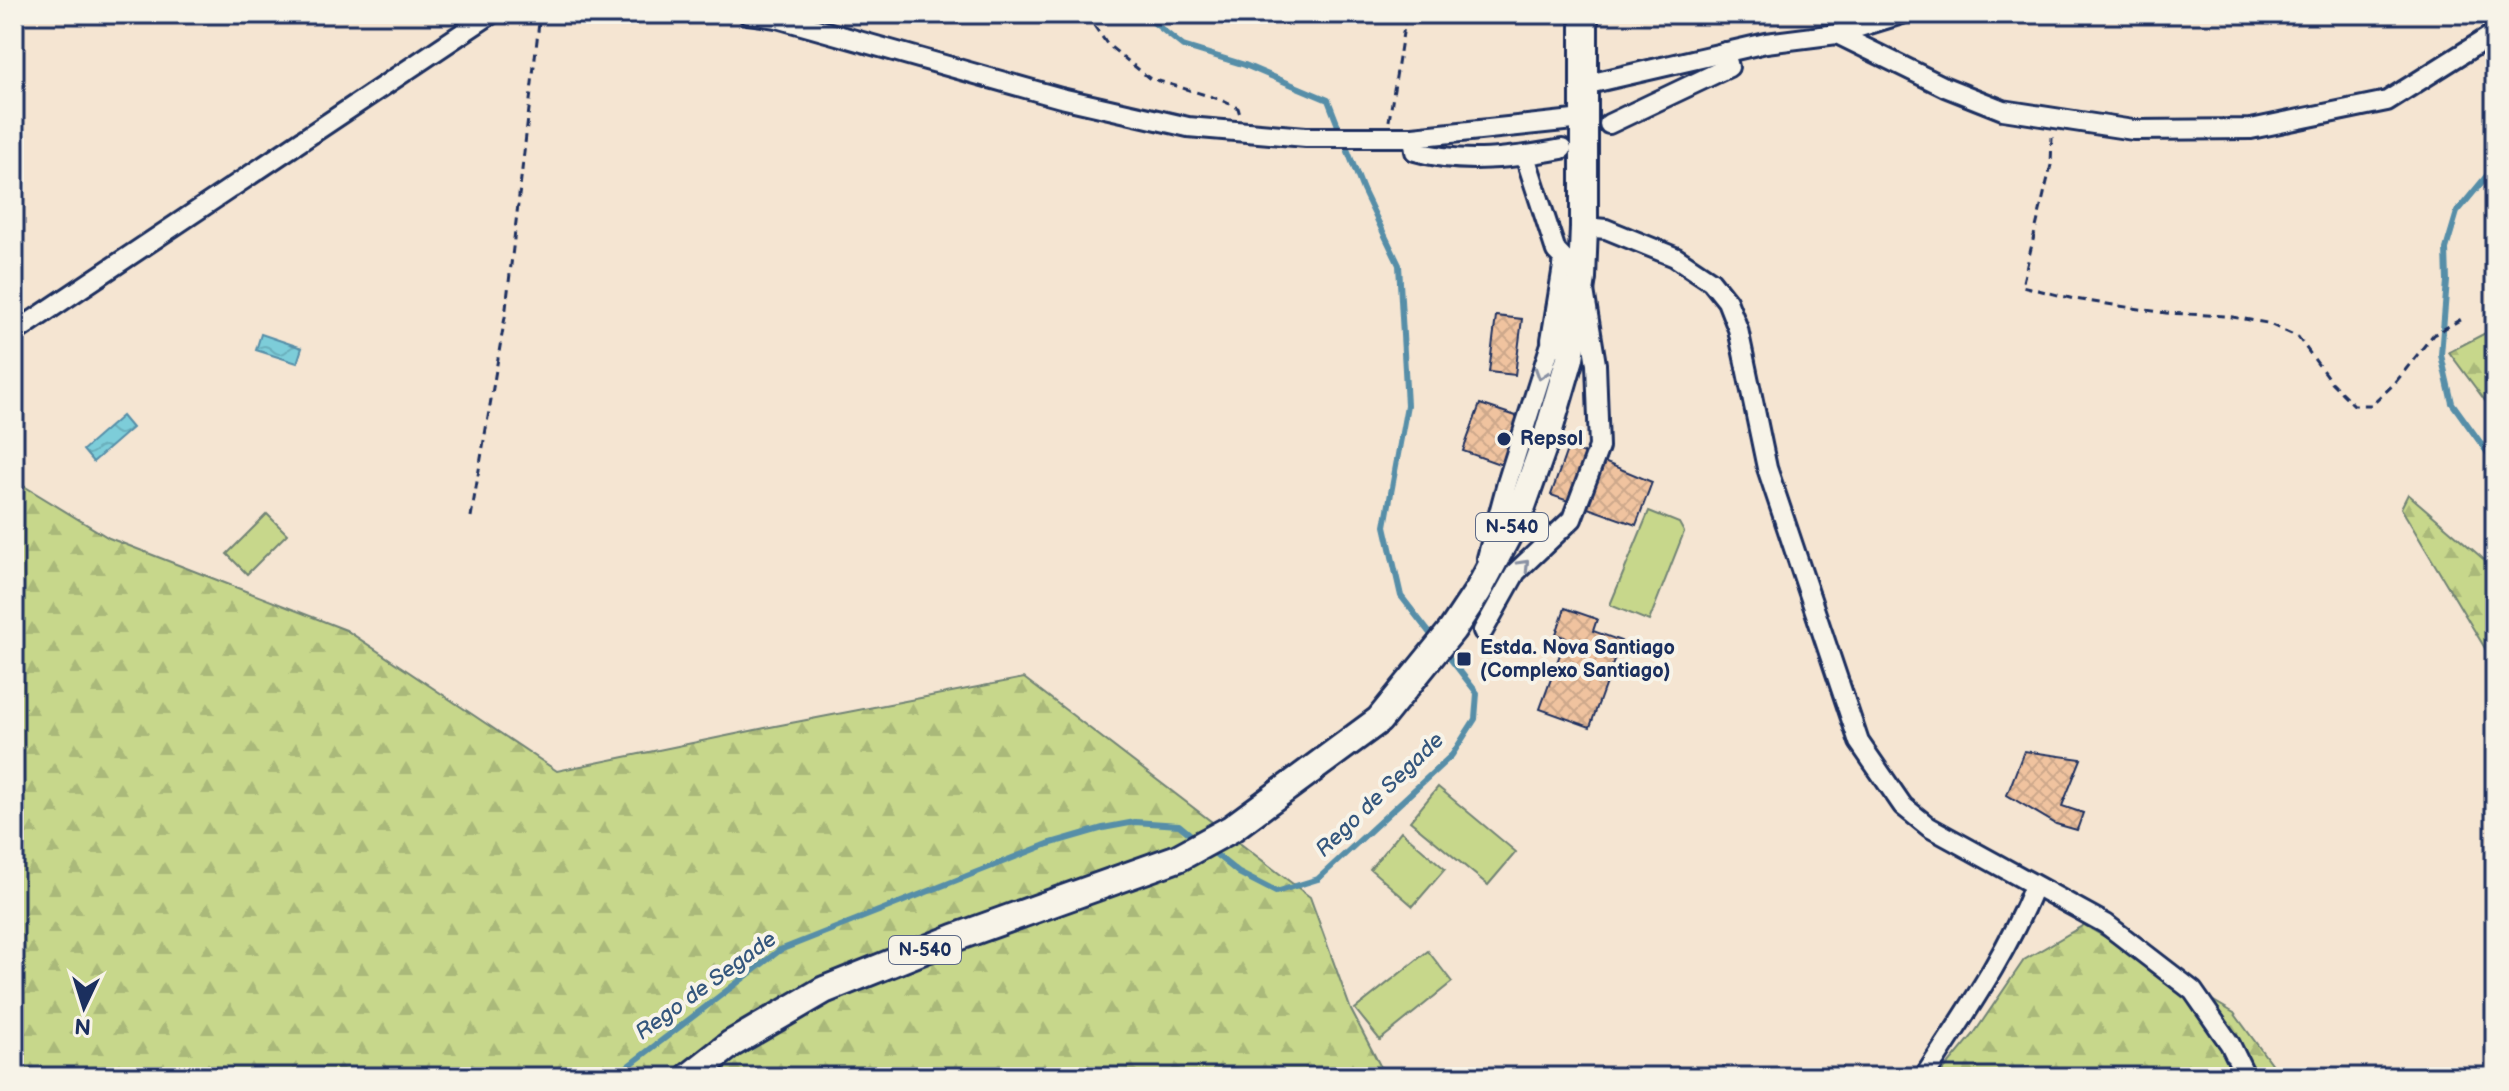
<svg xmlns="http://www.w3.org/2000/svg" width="2509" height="1091" font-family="'Balsamiq Sans',sans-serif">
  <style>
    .green { fill: #c7d78b; stroke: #718374; stroke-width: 2 }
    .forest { fill: url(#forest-firs); stroke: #718374; stroke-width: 2 }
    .water { fill: url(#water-waves); stroke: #568ea8; stroke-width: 2 }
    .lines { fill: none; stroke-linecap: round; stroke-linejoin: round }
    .stream { stroke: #568ea8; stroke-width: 6 }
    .building { fill: url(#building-cross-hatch); stroke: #1b2f5e; stroke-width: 2 }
    .minor-casing { stroke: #1b2f5e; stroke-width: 24 }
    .highway-casing { stroke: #1b2f5e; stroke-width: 32 }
    .path { stroke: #1b2f5e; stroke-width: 3; stroke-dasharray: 8 6; stroke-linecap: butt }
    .minor { stroke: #f7f3e8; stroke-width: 18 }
    .highway { stroke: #f7f3e8; stroke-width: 26 }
    .oneway { stroke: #8991a3 }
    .poi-dot { fill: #1b2f5e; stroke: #f7f3e8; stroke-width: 3 }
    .labels { text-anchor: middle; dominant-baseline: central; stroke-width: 8; stroke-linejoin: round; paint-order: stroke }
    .shield { fill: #f7f3e8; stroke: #5d6a87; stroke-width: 2 }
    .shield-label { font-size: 18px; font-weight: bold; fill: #1b2f5e }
    .poi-label { font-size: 20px; font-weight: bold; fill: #1b2f5e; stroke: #f7f3e8; text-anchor: start }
    .water-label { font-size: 22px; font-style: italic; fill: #34567d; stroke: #f7f3e8 }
  </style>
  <defs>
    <pattern id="forest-firs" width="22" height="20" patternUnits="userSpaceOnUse" patternTransform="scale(2)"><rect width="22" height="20" fill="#c7d78b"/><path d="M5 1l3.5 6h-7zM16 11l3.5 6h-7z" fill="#aab97a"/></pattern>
    <pattern id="water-waves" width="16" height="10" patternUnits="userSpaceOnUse" patternTransform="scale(2)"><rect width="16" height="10" fill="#7dcdd9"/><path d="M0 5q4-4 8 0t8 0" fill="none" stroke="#6bb0bd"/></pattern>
    <pattern id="building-cross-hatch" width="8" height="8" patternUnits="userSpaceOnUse" patternTransform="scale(2)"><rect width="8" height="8" fill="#f0c39f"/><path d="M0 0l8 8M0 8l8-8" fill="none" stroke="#cda88b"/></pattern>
  </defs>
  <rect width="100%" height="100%" fill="#f5e5d2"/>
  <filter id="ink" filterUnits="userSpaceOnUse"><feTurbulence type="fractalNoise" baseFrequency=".0125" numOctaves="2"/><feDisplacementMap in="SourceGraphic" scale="16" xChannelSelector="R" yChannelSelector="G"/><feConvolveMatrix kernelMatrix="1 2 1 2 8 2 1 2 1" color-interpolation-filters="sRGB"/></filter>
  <g filter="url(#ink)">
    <!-- green -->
    <g class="green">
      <polygon points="1649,511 1679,523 1684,532 1649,621 1610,605"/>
      <polygon points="267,514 287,534 247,574 227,554"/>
      <polygon points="1438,787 1516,852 1488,885 1410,821"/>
      <polygon points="1401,831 1445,869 1413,906 1370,869"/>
      <polygon points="1428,951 1452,982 1380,1040 1355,1009"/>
    </g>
    <!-- forest -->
    <g class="forest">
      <polygon points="2495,328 2495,414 2449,352"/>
      <polygon points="14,480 109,538 346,630 557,771 765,728 1024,678 1310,897 1351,1010 1386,1077 14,1077"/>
      <polygon points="2408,494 2495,569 2495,665 2401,508"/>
      <polygon points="2084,925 2234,1013 2281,1077 1938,1077 1973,1035 2024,960"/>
    </g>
    <!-- water -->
    <g class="water">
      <polygon points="261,334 302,348 297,363 256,350"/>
      <polygon points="122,416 132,428 93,462 83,450"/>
    </g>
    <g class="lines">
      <!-- stream -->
      <g class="stream">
        <polyline points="1143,14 1183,46 1245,65 1328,100 1363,190 1399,265 1407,405 1385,526 1401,596 1435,640"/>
        <polyline points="2495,166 2457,212 2446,249 2447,281 2441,355 2452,403 2495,463"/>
        <polyline points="1208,848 1239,873 1276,892 1318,879 1452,755 1475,719 1477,693 1445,652"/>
        <polyline points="614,1077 780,950 1048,844 1103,828 1135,822 1179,825 1196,839"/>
      </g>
    </g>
    <!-- building -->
    <g class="building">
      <polygon points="1496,316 1522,319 1515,375 1489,372"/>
      <polygon points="1480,404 1522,418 1505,466 1463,451"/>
      <polygon points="1568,447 1652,482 1636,525 1551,495"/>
      <polygon points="1565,608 1597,619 1593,631 1621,641 1590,727 1540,709 1566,638 1556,634"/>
      <polygon points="2024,751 2081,759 2062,806 2083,813 2077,830 2056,824 2007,795"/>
    </g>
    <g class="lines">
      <defs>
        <g id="minor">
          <polyline points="748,14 777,18 1061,98 1188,127 1306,137 1413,137 1583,119"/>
          <polyline points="1837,34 1945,87 2003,110 2133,130 2251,129 2387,101 2495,33"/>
          <polyline points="1584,85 1766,43 1837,34 1902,14"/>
          <polyline points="1609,124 1729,67 1725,52"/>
          <path d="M1413,137L1415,151C1461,165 1515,158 1562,149"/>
          <polyline points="1584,227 1606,229 1675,257 1711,281 1727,301 1738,329 1767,468 1859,742 1903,806 1929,827 2106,924 2193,991 2230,1044 2246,1077"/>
          <polyline points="14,333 491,14"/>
          <polyline points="1551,340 1564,260"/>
          <polyline points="1487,558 1507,483 1550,347 1574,312"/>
          <polyline points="1483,631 1516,572 1572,519 1599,447 1596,364 1582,278 1556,251 1525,156"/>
          <path d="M1924,1077C1964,1015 2007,954 2034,886"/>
        </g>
        <polyline id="highway" points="689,1077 731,1044 824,990 954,938 1178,858 1231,829 1379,720 1452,630 1478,591 1520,512 1548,433 1570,358 1582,278 1584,227 1584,14"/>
      </defs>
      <!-- minor casing -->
      <use href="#minor" class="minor-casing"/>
      <!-- highway casing -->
      <use href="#highway" class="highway-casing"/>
      <!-- path -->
      <g class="path">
        <polyline points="1086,14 1107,44 1149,78 1219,99 1238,108 1240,115"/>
        <polyline points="1389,121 1406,14"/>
        <polyline points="2052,137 2051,165 2022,286 2074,299 2166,313 2227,316 2267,323 2298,337 2331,382 2354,405 2372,405 2395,383 2433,335 2465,317"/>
        <polyline points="471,517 505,317 540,14"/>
      </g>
      <!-- minor -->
      <use href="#minor" class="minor"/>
      <!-- highway -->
      <use href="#highway" class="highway"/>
    </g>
    <!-- one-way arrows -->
    <defs><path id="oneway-chevron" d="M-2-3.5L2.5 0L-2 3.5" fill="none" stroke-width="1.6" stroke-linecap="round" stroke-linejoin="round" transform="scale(2)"/></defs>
    <g class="oneway">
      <use href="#oneway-chevron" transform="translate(1541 374) rotate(108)"/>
      <use href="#oneway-chevron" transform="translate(1524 565) rotate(-46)"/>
    </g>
  </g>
  <!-- markers -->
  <g class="poi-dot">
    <circle cx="1504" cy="439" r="8"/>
    <rect x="1456" y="651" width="16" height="16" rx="4"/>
  </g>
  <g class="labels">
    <!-- shield labels -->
    <g class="shield">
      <rect x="1476" y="513" width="72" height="28" rx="6"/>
      <rect x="889" y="936" width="72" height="28" rx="6"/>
    </g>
    <g class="shield-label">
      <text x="1512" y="527">N-540</text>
      <text x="925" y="950">N-540</text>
    </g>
    <!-- poi labels -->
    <g class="poi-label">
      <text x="1520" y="439">Repsol</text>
      <text x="1480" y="648">Estda. Nova Santiago<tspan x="1480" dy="23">(Complexo Santiago)</tspan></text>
    </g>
    <!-- water labels -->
    <g class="water-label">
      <text transform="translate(1380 795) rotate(-44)">Rego de Segade</text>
      <text transform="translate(706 986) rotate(-36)">Rego de Segade</text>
    </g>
  </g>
  <!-- margin -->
  <rect width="2509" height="1091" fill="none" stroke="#f7f3e8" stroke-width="48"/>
  <rect x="24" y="24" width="2461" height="1043" fill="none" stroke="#1b2f5e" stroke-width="3" filter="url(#ink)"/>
  <!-- north arrow -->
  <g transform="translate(84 1007) rotate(184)" stroke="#f7f3e8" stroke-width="6" paint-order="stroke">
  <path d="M0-6L14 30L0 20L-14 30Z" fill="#1b2f5e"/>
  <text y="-12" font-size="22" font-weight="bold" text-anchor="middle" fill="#1b2f5e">N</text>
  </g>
</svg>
